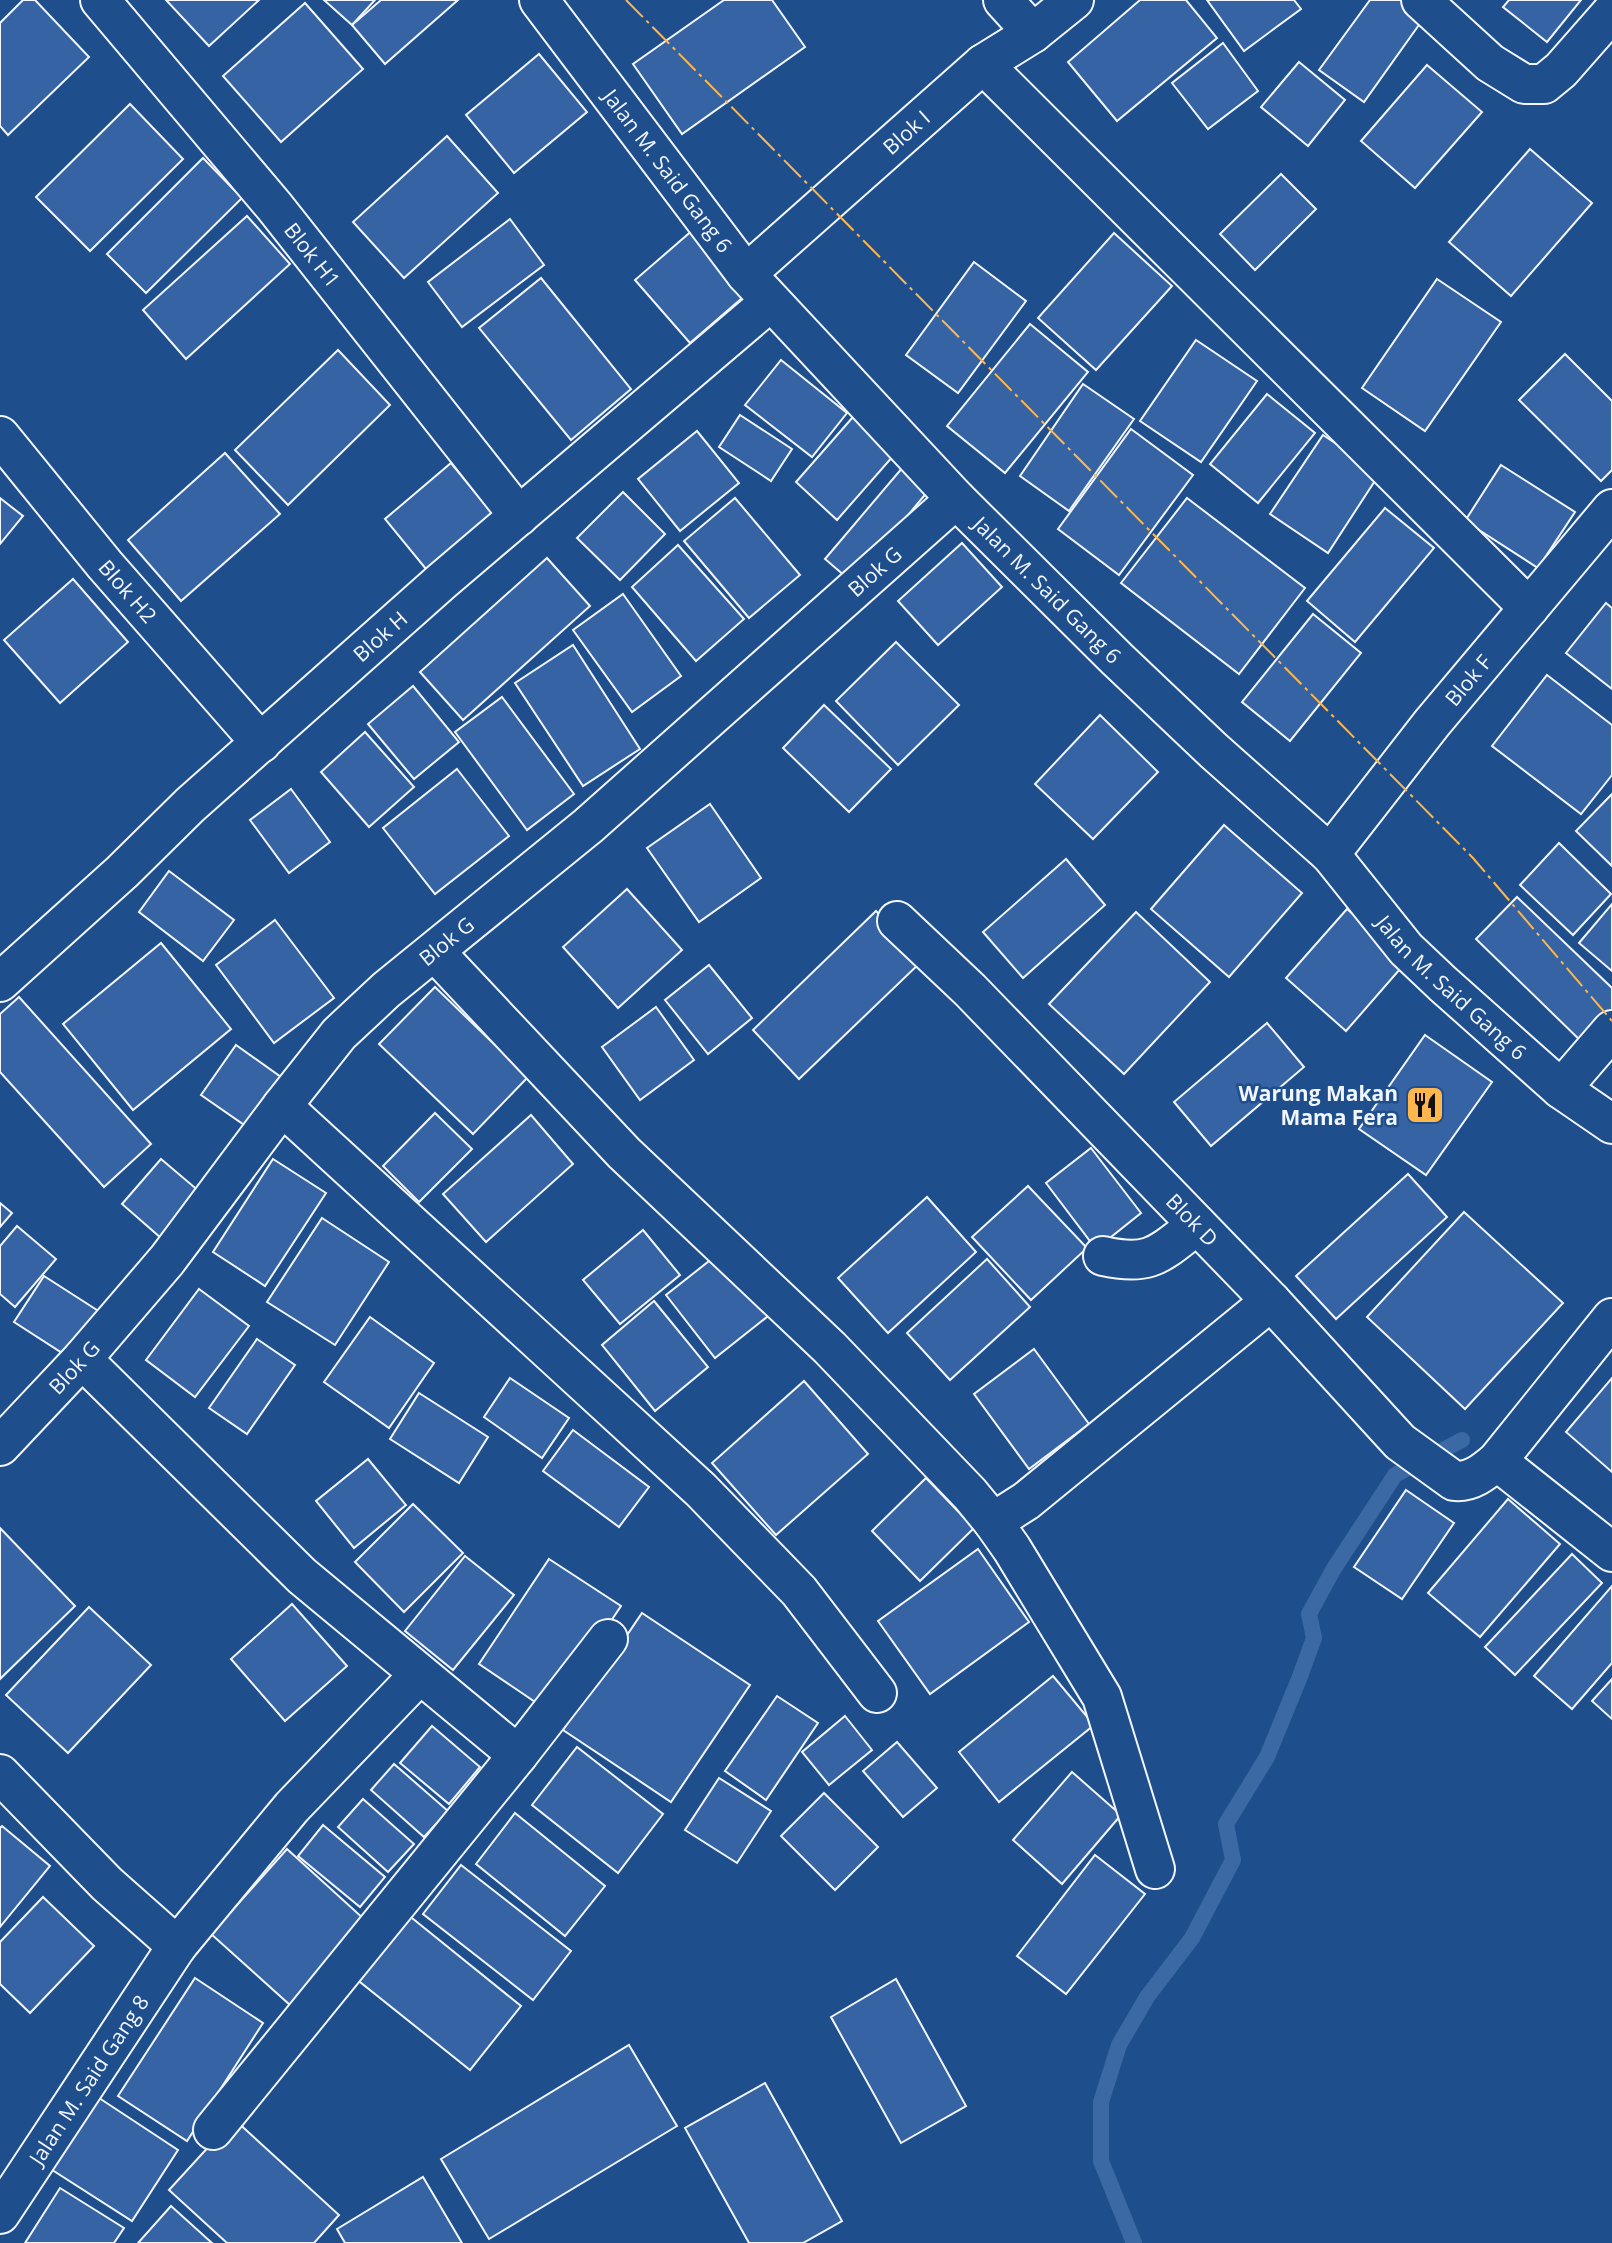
<svg xmlns="http://www.w3.org/2000/svg" width="1612" height="2243" font-family="'Open Sans',sans-serif">
  <style>
    .lines { fill: none; stroke-linecap: round; stroke-linejoin: round }
    .stream { stroke: #3b69a3; stroke-width: 16 }
    .building { fill: #3563a3; stroke: #f2f6ff; stroke-width: 2 }
    .street-casing { stroke: #f2f6ff; stroke-width: 42 }
    .street { stroke: #1f4e8c; stroke-width: 38 }
    .power { stroke: #ffb74d; stroke-width: 2; stroke-dasharray: 24 5 3.5 5; stroke-linecap: butt }
    .labels { text-anchor: middle; dominant-baseline: central; stroke-width: 5; stroke-linejoin: round; paint-order: stroke }
    .street-label { font-size: 21px; fill: #f2f6ff; stroke: #1f4e8c }
    .poi-label { font-size: 21px; font-weight: bold; fill: #f2f6ff; stroke: #1f4e8c; text-anchor: end }
  </style>
  <rect width="100%" height="100%" fill="#1f4e8c"/>
  <g class="lines">
    <!-- stream -->
    <polyline class="stream" points="1134,2243 1101,2161 1101,2102 1119,2045 1147,1997 1192,1938 1233,1860 1226,1824 1267,1757 1299,1679 1314,1638 1309,1614 1333,1570 1395,1475 1462,1440"/>
  </g>
  <!-- building -->
  <g class="building">
    <polygon points="23,0 35,0 89,57 8,135 0,126 0,23"/>
    <polygon points="166,0 259,0 209,46"/>
    <polygon points="324,0 375,0 352,25"/>
    <polygon points="381,0 458,0 385,64 352,25"/>
    <polygon points="724,0 772,0 805,47 682,134 633,64"/>
    <polygon points="1140,0 1186,0 1217,38 1117,121 1068,62"/>
    <polygon points="1207,0 1294,0 1301,9 1244,51"/>
    <polygon points="1370,0 1405,0 1426,15 1364,102 1319,70"/>
    <polygon points="1509,0 1581,0 1547,42 1503,7"/>
    <polygon points="305,3 363,69 281,142 223,76"/>
    <polygon points="1223,43 1258,91 1208,129 1172,83"/>
    <polygon points="539,54 587,112 514,173 466,115"/>
    <polygon points="1299,62 1345,100 1308,146 1261,107"/>
    <polygon points="1427,65 1482,112 1415,188 1361,141"/>
    <polygon points="130,104 183,159 90,251 36,197"/>
    <polygon points="447,136 498,193 404,278 353,222"/>
    <polygon points="1530,149 1592,203 1511,296 1449,242"/>
    <polygon points="203,158 242,198 146,293 107,254"/>
    <polygon points="1281,174 1316,209 1255,270 1220,234"/>
    <polygon points="247,216 290,264 186,359 143,310"/>
    <polygon points="510,219 544,265 462,327 428,282"/>
    <polygon points="694,229 749,292 690,343 635,280"/>
    <polygon points="1114,233 1172,286 1096,370 1038,318"/>
    <polygon points="974,262 1026,301 958,393 906,355"/>
    <polygon points="541,278 631,389 571,440 479,328"/>
    <polygon points="1437,279 1501,322 1425,431 1362,388"/>
    <polygon points="1030,324 1088,372 1005,473 947,426"/>
    <polygon points="1196,340 1257,381 1201,462 1140,421"/>
    <polygon points="338,350 390,405 288,505 235,450"/>
    <polygon points="1565,354 1612,401 1612,470 1601,481 1519,400"/>
    <polygon points="781,360 847,413 812,457 745,405"/>
    <polygon points="1083,384 1134,419 1069,511 1020,476"/>
    <polygon points="1267,394 1315,433 1258,503 1210,464"/>
    <polygon points="860,409 901,447 837,520 796,482"/>
    <polygon points="740,415 792,449 771,481 719,447"/>
    <polygon points="1131,429 1193,475 1119,575 1058,529"/>
    <polygon points="697,431 739,483 680,531 638,479"/>
    <polygon points="1323,435 1380,473 1328,553 1270,514"/>
    <polygon points="225,453 280,514 181,601 128,540"/>
    <polygon points="451,463 492,513 426,569 385,519"/>
    <polygon points="1501,465 1575,512 1538,568 1465,521"/>
    <polygon points="903,467 929,490 852,582 825,559"/>
    <polygon points="623,492 665,534 620,580 577,538"/>
    <polygon points="0,498 23,516 0,544"/>
    <polygon points="735,498 800,575 749,618 684,541"/>
    <polygon points="1187,498 1305,588 1239,674 1121,583"/>
    <polygon points="1385,508 1434,548 1355,642 1307,601"/>
    <polygon points="962,543 1002,587 938,645 898,601"/>
    <polygon points="678,545 744,619 696,661 632,587"/>
    <polygon points="547,558 590,606 463,720 420,672"/>
    <polygon points="73,579 128,642 60,703 4,640"/>
    <polygon points="623,594 681,676 632,712 573,630"/>
    <polygon points="1606,603 1612,608 1612,689 1566,653"/>
    <polygon points="1313,614 1361,653 1290,741 1242,702"/>
    <polygon points="896,642 959,705 898,765 836,701"/>
    <polygon points="573,645 640,749 583,786 515,683"/>
    <polygon points="1547,675 1612,725 1612,775 1581,814 1492,746"/>
    <polygon points="413,686 459,742 414,779 368,724"/>
    <polygon points="502,697 574,794 527,830 455,732"/>
    <polygon points="824,705 891,769 849,812 783,748"/>
    <polygon points="1100,715 1158,772 1093,839 1035,784"/>
    <polygon points="365,732 414,787 369,827 321,772"/>
    <polygon points="457,769 509,836 435,894 383,828"/>
    <polygon points="291,789 330,842 289,873 250,820"/>
    <polygon points="1612,794 1612,866 1576,831"/>
    <polygon points="710,804 761,878 699,922 647,848"/>
    <polygon points="1224,825 1302,893 1229,977 1151,909"/>
    <polygon points="1559,843 1611,894 1573,935 1520,885"/>
    <polygon points="1066,859 1105,905 1023,978 983,932"/>
    <polygon points="169,871 234,920 203,961 139,912"/>
    <polygon points="627,889 682,950 618,1008 563,947"/>
    <polygon points="1517,897 1612,988 1612,1018 1586,1046 1476,939"/>
    <polygon points="1612,904 1612,971 1579,943"/>
    <polygon points="1347,909 1407,961 1346,1031 1286,978"/>
    <polygon points="876,911 923,960 799,1079 753,1030"/>
    <polygon points="1136,912 1210,982 1124,1074 1049,1004"/>
    <polygon points="275,920 334,998 274,1043 216,965"/>
    <polygon points="161,943 231,1029 133,1110 63,1024"/>
    <polygon points="709,965 752,1018 708,1054 665,1000"/>
    <polygon points="435,987 528,1077 473,1134 379,1044"/>
    <polygon points="19,997 151,1144 104,1187 0,1072 0,1014"/>
    <polygon points="656,1007 694,1060 640,1100 602,1047"/>
    <polygon points="1267,1023 1304,1067 1211,1146 1174,1102"/>
    <polygon points="1425,1035 1492,1082 1426,1175 1359,1129"/>
    <polygon points="236,1045 288,1082 253,1131 201,1095"/>
    <polygon points="435,1113 472,1149 419,1202 383,1166"/>
    <polygon points="531,1115 573,1164 486,1242 443,1194"/>
    <polygon points="1091,1148 1141,1213 1096,1249 1046,1183"/>
    <polygon points="161,1159 200,1192 161,1238 122,1204"/>
    <polygon points="273,1159 326,1193 265,1286 213,1252"/>
    <polygon points="1408,1174 1447,1217 1336,1319 1296,1276"/>
    <polygon points="1028,1186 1087,1248 1031,1300 972,1237"/>
    <polygon points="927,1197 976,1252 888,1333 838,1278"/>
    <polygon points="0,1203 12,1213 0,1227"/>
    <polygon points="1464,1212 1563,1303 1465,1409 1367,1317"/>
    <polygon points="322,1218 389,1262 335,1345 267,1302"/>
    <polygon points="17,1226 56,1259 15,1307 0,1294 0,1246"/>
    <polygon points="643,1230 680,1275 620,1324 583,1280"/>
    <polygon points="723,1250 772,1313 715,1358 666,1295"/>
    <polygon points="987,1259 1030,1307 950,1380 907,1333"/>
    <polygon points="44,1276 100,1312 70,1358 14,1322"/>
    <polygon points="199,1289 249,1326 195,1397 146,1360"/>
    <polygon points="654,1301 708,1367 655,1411 602,1345"/>
    <polygon points="370,1317 434,1363 389,1428 324,1382"/>
    <polygon points="257,1339 295,1365 247,1434 209,1408"/>
    <polygon points="1034,1349 1089,1424 1029,1469 974,1394"/>
    <polygon points="510,1378 569,1418 542,1458 484,1417"/>
    <polygon points="1612,1378 1612,1472 1566,1432"/>
    <polygon points="804,1381 868,1454 776,1535 712,1463"/>
    <polygon points="419,1393 488,1437 459,1483 390,1439"/>
    <polygon points="573,1430 649,1487 619,1527 543,1471"/>
    <polygon points="368,1459 406,1505 354,1548 316,1501"/>
    <polygon points="926,1478 974,1528 920,1581 872,1531"/>
    <polygon points="1406,1490 1454,1523 1402,1599 1354,1567"/>
    <polygon points="1508,1499 1560,1544 1480,1637 1428,1593"/>
    <polygon points="413,1504 463,1553 404,1612 355,1562"/>
    <polygon points="0,1528 75,1606 0,1679"/>
    <polygon points="978,1549 1029,1622 930,1694 878,1621"/>
    <polygon points="1572,1554 1602,1583 1515,1675 1485,1647"/>
    <polygon points="465,1556 514,1595 453,1670 405,1631"/>
    <polygon points="549,1559 621,1606 550,1712 479,1664"/>
    <polygon points="1612,1586 1612,1663 1572,1709 1534,1676"/>
    <polygon points="292,1604 347,1666 285,1721 231,1659"/>
    <polygon points="89,1607 151,1665 68,1753 6,1695"/>
    <polygon points="642,1613 750,1685 671,1802 563,1730"/>
    <polygon points="1053,1676 1094,1725 999,1802 959,1752"/>
    <polygon points="1612,1679 1612,1719 1592,1701"/>
    <polygon points="777,1696 818,1723 766,1800 725,1771"/>
    <polygon points="845,1716 872,1750 829,1785 802,1752"/>
    <polygon points="432,1726 480,1767 449,1804 400,1763"/>
    <polygon points="897,1742 937,1788 903,1817 863,1771"/>
    <polygon points="577,1747 663,1814 618,1873 532,1805"/>
    <polygon points="394,1764 448,1811 424,1837 371,1790"/>
    <polygon points="1072,1772 1121,1815 1062,1884 1013,1840"/>
    <polygon points="719,1778 771,1811 737,1863 685,1830"/>
    <polygon points="824,1793 878,1847 835,1890 781,1836"/>
    <polygon points="363,1799 414,1844 388,1872 338,1827"/>
    <polygon points="515,1813 605,1886 565,1936 476,1864"/>
    <polygon points="323,1825 385,1877 360,1907 298,1856"/>
    <polygon points="2,1826 50,1866 0,1927 0,1828"/>
    <polygon points="287,1849 365,1920 290,2005 211,1934"/>
    <polygon points="1095,1855 1145,1894 1066,1994 1017,1956"/>
    <polygon points="461,1865 571,1951 533,2000 423,1914"/>
    <polygon points="43,1897 94,1946 30,2013 0,1984 0,1942"/>
    <polygon points="407,1914 521,2006 470,2070 355,1978"/>
    <polygon points="195,1978 263,2023 187,2141 118,2096"/>
    <polygon points="896,1979 966,2106 901,2143 831,2017"/>
    <polygon points="629,2045 677,2126 489,2239 441,2159"/>
    <polygon points="765,2083 842,2221 803,2243 749,2243 685,2128"/>
    <polygon points="93,2094 178,2150 132,2221 46,2166"/>
    <polygon points="234,2119 339,2215 314,2243 227,2243 169,2190"/>
    <polygon points="423,2177 462,2243 345,2243 337,2229"/>
    <polygon points="60,2188 124,2228 114,2243 25,2243"/>
    <polygon points="171,2206 212,2243 138,2243"/>
  </g>
  <g class="lines">
    <defs>
      <g id="street">
        <path id="s1" d="M100,0L274,206L519,516"/>
        <path id="s2" d="M539,0L746,274L956,499L1117,659L1214,751L1330,854L1406,949L1443,984L1561,1089L1612,1124"/>
        <polyline points="1003,0 1033,33"/>
        <polyline points="1421,0 1490,63 1524,84 1544,84 1561,70 1612,12"/>
        <polyline points="983,64 1529,608"/>
        <path id="s3" d="M746,274L983,64L1033,33L1074,0"/>
        <path id="s4" d="M0,436L105,565L261,743"/>
        <path id="s5" d="M1330,854L1432,723L1612,509"/>
        <path id="s6" d="M897,921L970,990L1271,1301L1400,1442L1454,1481C1471,1483 1485,1471 1497,1461L1612,1318"/>
        <polyline points="435,952 624,1153 830,1348 970,1494 993,1522 1026,1501 1271,1301"/>
        <path id="s7" d="M0,982L122,872L190,805L442,581L770,302"/>
        <polyline points="1561,1089 1612,1030"/>
        <polyline points="282,1106 701,1490 799,1591 877,1693"/>
        <path d="M1103,1256C1152,1267 1160,1253 1197,1225"/>
        <polyline points="82,1359 302,1576 518,1755"/>
        <path id="s8" d="M0,1446L82,1359L167,1260L282,1106L339,1034L386,990L588,826L956,499"/>
        <polyline points="1497,1461 1612,1552"/>
        <polyline points="993,1522 1012,1549 1102,1697 1155,1869"/>
        <polyline points="0,1774 107,1884 177,1946 292,1807 419,1675"/>
        <polyline points="213,2130 518,1755 608,1639"/>
        <path id="s9" d="M0,2214L177,1946"/>
      </g>
    </defs>
    <!-- street casing -->
    <use href="#street" class="street-casing"/>
    <!-- street -->
    <use href="#street" class="street"/>
    <!-- power -->
    <polyline class="power" points="626,0 1473,858 1612,1021"/>
  </g>
  <!-- icons -->
  <defs>
    <symbol id="restaurant-square" viewBox="-11 -11 22 22"><rect x="-9" y="-9" width="18" height="18" rx="4" fill="#ffb74d" stroke="#1f4e8c"/><path d="M-5-6h1v4h1v-4h1v4h1v-4h1v5L-1.5 .5V6h-2V.5L-5-1ZM5-6V6H3V1.5H1.5Q1.5-4 5-6Z" fill="#111"/></symbol>
  </defs>
  <g fill-rule="evenodd">
    <use href="#restaurant-square" x="1403" y="1083" width="44" height="44"/>
  </g>
  <g class="labels">
    <!-- street labels -->
    <g class="street-label">
      <text stroke="none"><textPath href="#s3" startOffset="214">Blok I</textPath></text>
      <text stroke="none"><textPath href="#s2" startOffset="214">Jalan M. Said Gang 6</textPath></text>
      <text stroke="none"><textPath href="#s1" startOffset="332">Blok H1</textPath></text>
      <text stroke="none"><textPath href="#s8" startOffset="1242">Blok G</textPath></text>
      <text stroke="none"><textPath href="#s2" startOffset="780">Jalan M. Said Gang 6</textPath></text>
      <text stroke="none"><textPath href="#s4" startOffset="201">Blok H2</textPath></text>
      <text stroke="none"><textPath href="#s7" startOffset="514">Blok H</textPath></text>
      <text stroke="none"><textPath href="#s5" startOffset="222">Blok F</textPath></text>
      <text stroke="none"><textPath href="#s8" startOffset="676">Blok G</textPath></text>
      <text stroke="none"><textPath href="#s2" startOffset="1348">Jalan M. Said Gang 6</textPath></text>
      <text stroke="none"><textPath href="#s6" startOffset="420">Blok D</textPath></text>
      <text stroke="none"><textPath href="#s8" startOffset="108">Blok G</textPath></text>
      <text stroke="none"><textPath href="#s9" startOffset="161">Jalan M. Said Gang 8</textPath></text>
    </g>
    <!-- poi labels -->
    <g class="poi-label">
      <text x="1398" y="1093">Warung Makan<tspan x="1398" dy="24">Mama Fera</tspan></text>
    </g>
  </g>
</svg>
